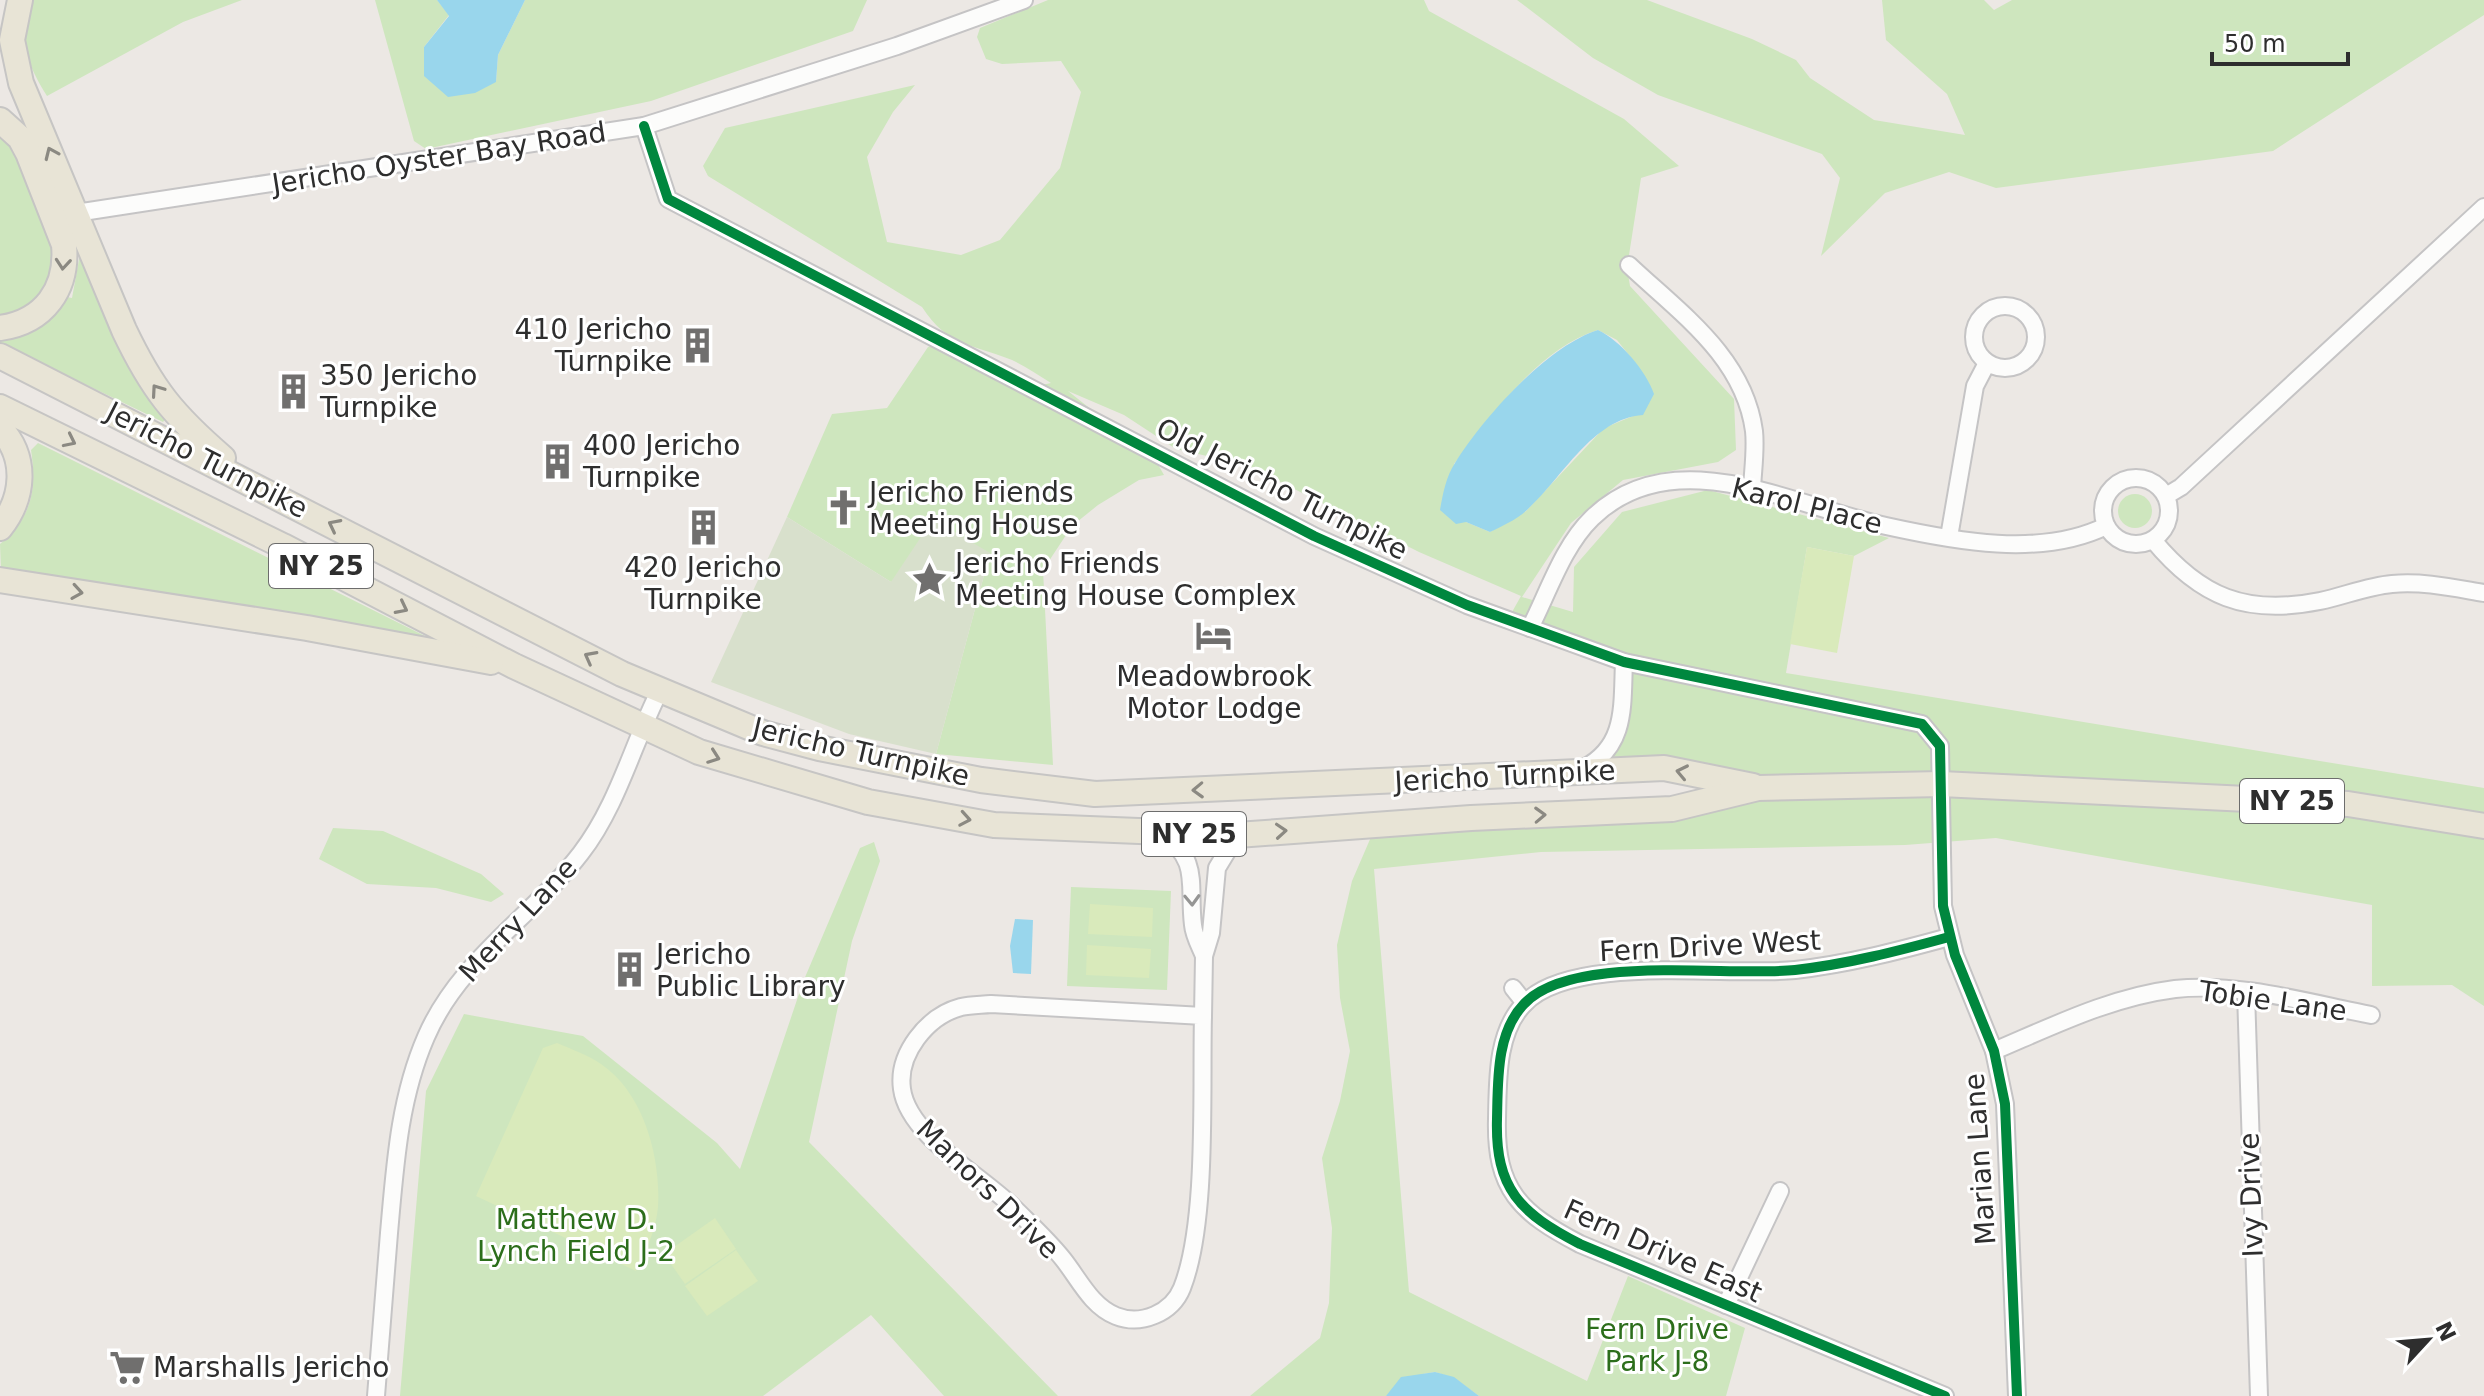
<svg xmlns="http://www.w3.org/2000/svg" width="2484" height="1396" font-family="'DejaVu Sans',sans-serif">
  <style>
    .green { fill: #cee6be; fill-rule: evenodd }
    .cemetery { fill: #d8e0cc }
    .pitch { fill: #d9eabb }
    .water { fill: #99d6ec }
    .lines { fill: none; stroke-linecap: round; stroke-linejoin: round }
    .street-casing { stroke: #c5c4c5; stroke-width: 20 }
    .primary-casing { stroke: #c6c5c4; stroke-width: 28 }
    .street { stroke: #fcfcfb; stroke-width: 16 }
    .primary { stroke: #e8e4d6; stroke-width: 24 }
    .cycleway-casing { stroke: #fff; stroke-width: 15 }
    .cycleway { stroke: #00873e; stroke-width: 10 }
    .oneway { stroke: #8b8982 }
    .oneway2 { stroke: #959594 }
    .labels { text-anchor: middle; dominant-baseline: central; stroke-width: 6; stroke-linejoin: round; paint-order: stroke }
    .shield { fill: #fff; stroke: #6d6d6d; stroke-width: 2 }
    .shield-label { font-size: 26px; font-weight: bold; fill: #2e2e2e }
    .street-label { font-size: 28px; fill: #2e2e2e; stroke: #fff }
    .poi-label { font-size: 28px; fill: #2e2e2e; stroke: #fff; text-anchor: start }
    .park-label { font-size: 28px; fill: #2c6e1b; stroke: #fff }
  </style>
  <rect width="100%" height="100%" fill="#ece8e4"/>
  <!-- green -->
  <g class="green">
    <path d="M32,0H242L183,22L47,96C26,62 17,38 32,0Z"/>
    <polygon points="375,0 437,0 449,15 424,47 496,82 498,55 525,0 867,0 853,31 651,101 426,149 414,141"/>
    <path d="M1048,0H1424L1429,11L1624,119L1679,166L1641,178L1627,268L1630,286L1734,399L1736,450L1718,462L1623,480L1571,523L1522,597L1573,612L1574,567L1622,512L1708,490L1889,538L1854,556L1807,547L1786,673L2484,788V1006L2452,985L2372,986V905L1996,838L1905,845L1541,852L1374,869L1409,1292L1587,1381L1628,1276L1745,1328L1726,1396H1479L1454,1378L1435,1372L1423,1374L1386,1396H1250L1320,1338L1329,1303L1332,1228L1322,1158L1340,1101L1350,1051L1340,998L1337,945L1352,881L1371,837L1756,789L1573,771L1616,735L1622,663L1507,621L1521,596L1419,552L1247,465L1176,449L1124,415L1068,391L1156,461L1164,475L1139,480L1098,505L1072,526L1043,570L1053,765L936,754L990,553L891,582L787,517L832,414L887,408L928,347L935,344L1037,386L1051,383C1038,375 1025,366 1012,360C972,344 947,346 922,307L708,176L703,166L725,128L915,85L893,112L867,157L887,242L961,255L1000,240L1060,168L1081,92L1061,61L1002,64L986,59L977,37L980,28ZM1598,330L1617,340L1640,369L1633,416L1604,428L1526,511L1490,532L1466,522L1454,464C1491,416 1539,348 1598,330Z"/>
    <polygon points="1517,0 1647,0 1752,39 1796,60 1810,78 1874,120 1965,135 1947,94 1886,40 1882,0 1984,0 1994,10 2012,0 2484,0 2484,15 2273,151 1996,188 1949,172 1885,193 1821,256 1840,178 1822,154 1658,95 1593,58"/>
    <polygon points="0,131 13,144 56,250 46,298 0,321"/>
    <polygon points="81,249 169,415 163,422 0,343 0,334 50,316 67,297 72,298"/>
    <path d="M38,443L429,638L426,644L1,570L0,544C32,517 37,490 31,450Z"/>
    <circle cx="2135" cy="511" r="17"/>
    <polygon points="333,828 383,831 481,874 504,894 491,902 436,888 367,884 319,859"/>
    <polygon points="874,842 880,861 852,941 809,1142 1058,1396 944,1396 871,1315 763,1396 400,1396 426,1091 464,1014 583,1036 717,1143 740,1169 803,982 860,848"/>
    <polygon points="1071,887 1171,891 1167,990 1067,986"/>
  </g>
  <!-- cemetery -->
  <polygon class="cemetery" points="787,517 891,582 933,519 990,553 936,754 849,734 711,682"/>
  <!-- pitch -->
  <g class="pitch">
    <polygon points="1807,547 1854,556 1837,653 1790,644"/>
    <polygon points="1090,904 1153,908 1152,937 1088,934"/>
    <polygon points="1087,945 1151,949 1149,978 1086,975"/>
    <path d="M557,1043C571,1049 588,1055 601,1064C644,1093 661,1158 658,1207C656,1230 646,1251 636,1271L476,1196L543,1048Z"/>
    <polygon points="715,1218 736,1249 685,1284 664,1254"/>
    <polygon points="736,1250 758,1281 707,1316 685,1286"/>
  </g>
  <!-- water -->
  <g class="water">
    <polygon points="437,0 525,0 498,55 496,82 475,93 448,97 424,76 424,47 449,16"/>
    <path d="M1598,330C1621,341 1646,371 1654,394L1643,415C1593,418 1562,478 1528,509C1518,519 1502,526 1490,532L1466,522L1456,524L1440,510C1443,493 1446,477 1455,463C1483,418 1547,346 1598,330Z"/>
    <polygon points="1015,919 1033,920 1031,974 1013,973 1010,946"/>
    <polygon points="1435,1372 1454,1377 1479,1396 1386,1396 1401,1377"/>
  </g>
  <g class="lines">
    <defs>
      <g id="street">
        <polyline points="644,126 668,199 1314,536 1467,605 1624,662 1922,724 1940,746 1943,906 1955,955 1994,1051 2005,1104 2017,1396"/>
        <polyline points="76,213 644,126 897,46 1024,0"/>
        <path d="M1629,265C1680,313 1744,357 1754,431C1756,449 1753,469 1752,488"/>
        <circle cx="2005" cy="337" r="31"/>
        <circle cx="2136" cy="511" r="33"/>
        <polyline points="2166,496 2181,487 2484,207"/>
        <polyline points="1949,537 1975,386 1987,363"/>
        <path d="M2153,540C2200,597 2246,616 2320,601C2344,596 2368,586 2392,584C2423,581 2454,588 2484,593"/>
        <path d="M1530,628C1548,593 1563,546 1592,518C1674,438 1795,507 1886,526C1954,541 2041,558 2106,526"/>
        <path d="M1584,768C1627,746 1622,705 1624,662"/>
        <path d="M1162,834C1201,860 1188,885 1193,925C1194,936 1200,946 1204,956L1211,933L1217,868L1237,835"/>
        <polyline points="1513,988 1525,1003"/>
        <polyline points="2246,993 2259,1396"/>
        <path d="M991,1004L1203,1016C1201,1090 1208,1222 1182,1288C1172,1313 1141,1326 1116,1316C1091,1306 1079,1279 1063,1259C1048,1240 1029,1223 1012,1206C980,1175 908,1135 902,1089C897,1054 927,1016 961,1007C970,1005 981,1005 991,1004Z"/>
        <polyline points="1203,1016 1204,956"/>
        <path d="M1994,1051C2053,1026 2111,997 2175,989C2238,982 2309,1003 2371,1015"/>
        <polyline points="1726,1305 1780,1191"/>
        <path d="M376,1396C380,1342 385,1287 389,1233C395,1166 399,1099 426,1037C459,960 532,917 581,853C618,805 633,743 660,690"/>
        <path d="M1945,1396L1580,1244C1520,1213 1495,1189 1497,1119C1498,1081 1496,1033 1524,1004C1571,953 1728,977 1795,970C1848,964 1898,951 1949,937"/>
      </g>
      <g id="primary">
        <path d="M20,0L12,40L21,83L124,330C152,389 173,415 223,458"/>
        <path d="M0,120L20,138L28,153L64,245C68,289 44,322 0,328"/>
        <polyline points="0,356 622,674 763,733 819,748 981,780 1095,794 1664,768 1753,786"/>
        <polyline points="0,407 283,546 514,666 699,752 868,802 994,825 1237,835 1471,818 1672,809 1758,788 1941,784 2348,804 2484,826"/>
        <path d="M0,428C28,458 24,498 0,528"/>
        <polyline points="0,580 307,628 491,662"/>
      </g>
    </defs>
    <!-- street casing -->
    <use href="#street" class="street-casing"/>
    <!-- primary casing -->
    <use href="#primary" class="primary-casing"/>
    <!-- street -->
    <use href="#street" class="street"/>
    <!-- primary -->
    <use href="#primary" class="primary"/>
    <defs>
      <g id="cycleway">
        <polyline points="644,126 668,199 1314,536 1467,605 1624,662 1922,724 1940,746 1943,906 1955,955 1994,1051 2005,1104 2017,1396"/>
        <path d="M1945,1396L1580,1244C1520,1213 1495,1189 1497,1119C1498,1081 1496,1033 1524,1004C1571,953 1728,977 1795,970C1848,964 1898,951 1949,937"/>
      </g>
    </defs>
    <!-- cycleway casing -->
    <use href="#cycleway" class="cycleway-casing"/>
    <!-- cycleway -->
    <use href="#cycleway" class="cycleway"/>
  </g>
  <!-- one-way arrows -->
  <defs><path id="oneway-chevron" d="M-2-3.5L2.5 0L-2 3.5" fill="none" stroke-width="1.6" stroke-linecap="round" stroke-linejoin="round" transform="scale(2)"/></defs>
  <g class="oneway">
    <use href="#oneway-chevron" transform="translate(51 153) rotate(-114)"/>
    <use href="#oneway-chevron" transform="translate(63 264) rotate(95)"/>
    <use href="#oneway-chevron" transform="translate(157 390) rotate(-125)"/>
    <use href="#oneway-chevron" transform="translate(70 441) rotate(26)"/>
    <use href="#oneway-chevron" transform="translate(334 525) rotate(-153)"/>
    <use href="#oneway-chevron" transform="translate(77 592) rotate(9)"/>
    <use href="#oneway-chevron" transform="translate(402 608) rotate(27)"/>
    <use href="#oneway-chevron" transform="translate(590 657) rotate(-152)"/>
    <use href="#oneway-chevron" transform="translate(714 757) rotate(20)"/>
    <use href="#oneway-chevron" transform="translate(1682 772) rotate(-168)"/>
    <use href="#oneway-chevron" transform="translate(1198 790) rotate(178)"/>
    <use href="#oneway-chevron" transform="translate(1540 815) rotate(-2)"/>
    <use href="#oneway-chevron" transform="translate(965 819) rotate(10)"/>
    <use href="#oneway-chevron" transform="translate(1281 831) rotate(-4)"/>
  </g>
  <use class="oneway2" href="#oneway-chevron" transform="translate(1192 900) rotate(88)"/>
  <!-- icons -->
  <defs>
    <symbol id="building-bare" viewBox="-9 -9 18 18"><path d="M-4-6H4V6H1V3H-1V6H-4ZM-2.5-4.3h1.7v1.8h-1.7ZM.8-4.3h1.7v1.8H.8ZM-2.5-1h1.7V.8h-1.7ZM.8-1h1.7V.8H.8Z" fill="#706f6e" stroke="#fff" stroke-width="2.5" paint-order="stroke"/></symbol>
    <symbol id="church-bare" viewBox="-9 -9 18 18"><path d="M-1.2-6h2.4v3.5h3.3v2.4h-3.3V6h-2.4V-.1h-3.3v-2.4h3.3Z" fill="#706f6e" stroke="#fff" stroke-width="2.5" paint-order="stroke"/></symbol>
    <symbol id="sight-bare" viewBox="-9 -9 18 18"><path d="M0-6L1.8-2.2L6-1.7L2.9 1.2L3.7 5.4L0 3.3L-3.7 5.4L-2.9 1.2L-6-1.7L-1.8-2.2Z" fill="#706f6e" stroke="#fff" stroke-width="2.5" paint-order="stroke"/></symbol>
    <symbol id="hotel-bare" viewBox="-9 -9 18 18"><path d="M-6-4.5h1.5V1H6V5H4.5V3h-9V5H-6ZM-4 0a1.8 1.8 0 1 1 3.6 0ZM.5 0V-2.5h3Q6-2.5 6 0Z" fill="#706f6e" stroke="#fff" stroke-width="2.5" paint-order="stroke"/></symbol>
    <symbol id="supermarket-bare" viewBox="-9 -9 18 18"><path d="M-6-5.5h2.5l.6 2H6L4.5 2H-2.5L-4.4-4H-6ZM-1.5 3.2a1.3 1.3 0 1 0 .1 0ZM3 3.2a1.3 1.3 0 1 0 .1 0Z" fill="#706f6e" stroke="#fff" stroke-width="2.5" paint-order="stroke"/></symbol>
  </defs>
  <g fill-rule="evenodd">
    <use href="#building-bare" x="672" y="320" width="51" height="51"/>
    <use href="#building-bare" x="268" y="366" width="51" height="51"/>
    <use href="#building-bare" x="532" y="436" width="51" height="51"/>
    <use href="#church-bare" x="818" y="482" width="51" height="51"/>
    <use href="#building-bare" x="678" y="502" width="51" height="51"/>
    <use href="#sight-bare" x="904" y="554" width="51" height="51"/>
    <use href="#hotel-bare" x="1188" y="610" width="51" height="51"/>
    <use href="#building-bare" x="604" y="944" width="51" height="51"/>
    <use href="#supermarket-bare" x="102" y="1342" width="51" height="51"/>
  </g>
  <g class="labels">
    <!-- shield labels -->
    <g class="shield">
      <rect x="269" y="544" width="104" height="44" rx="6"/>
      <rect x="2240" y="779" width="104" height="44" rx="6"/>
      <rect x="1142" y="812" width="104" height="44" rx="6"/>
    </g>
    <g class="shield-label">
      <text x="321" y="566">NY 25</text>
      <text x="2292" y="801">NY 25</text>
      <text x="1194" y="834">NY 25</text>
    </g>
    <!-- street labels -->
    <g class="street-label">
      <text transform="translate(439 158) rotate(-9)">Jericho Oyster Bay Road</text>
      <text transform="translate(207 460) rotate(27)">Jericho Turnpike</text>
      <text transform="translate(1282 489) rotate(27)">Old Jericho Turnpike</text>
      <text transform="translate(1807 506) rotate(14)">Karol Place</text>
      <text transform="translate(861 752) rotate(13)">Jericho Turnpike</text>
      <text transform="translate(1505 776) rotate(-3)">Jericho Turnpike</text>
      <text transform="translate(518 920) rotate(-47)">Merry Lane</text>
      <text transform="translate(1710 946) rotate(-3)">Fern Drive West</text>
      <text transform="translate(2273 1001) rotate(8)">Tobie Lane</text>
      <text transform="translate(1980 1159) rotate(-94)">Marian Lane</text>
      <text transform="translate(988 1189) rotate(44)">Manors Drive</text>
      <text transform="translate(2251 1195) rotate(-92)">Ivy Drive</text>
      <text transform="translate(1663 1251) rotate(24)">Fern Drive East</text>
    </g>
    <!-- poi labels -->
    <g class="poi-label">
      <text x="672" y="329" text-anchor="end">410 Jericho<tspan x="672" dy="32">Turnpike</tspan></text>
      <text x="320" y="375">350 Jericho<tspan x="320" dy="32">Turnpike</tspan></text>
      <text x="583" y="445">400 Jericho<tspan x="583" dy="32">Turnpike</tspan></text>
      <text x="869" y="492">Jericho Friends<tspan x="869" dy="32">Meeting House</tspan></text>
      <text x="955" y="563">Jericho Friends<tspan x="955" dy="32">Meeting House Complex</tspan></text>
      <text x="703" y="567" text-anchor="middle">420 Jericho<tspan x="703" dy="32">Turnpike</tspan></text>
      <text x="1214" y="676" text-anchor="middle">Meadowbrook<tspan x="1214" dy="32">Motor Lodge</tspan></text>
      <text x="656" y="954">Jericho<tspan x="656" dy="32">Public Library</tspan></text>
      <text x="153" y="1367">Marshalls Jericho</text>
    </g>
    <!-- park labels -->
    <g class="park-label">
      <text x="576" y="1219">Matthew D.<tspan x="576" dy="32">Lynch Field J-2</tspan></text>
      <text x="1657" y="1329">Fern Drive<tspan x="1657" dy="32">Park J-8</tspan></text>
    </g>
  </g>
  <!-- north arrow -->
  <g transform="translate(2428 1340) rotate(64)" stroke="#ffffff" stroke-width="6" paint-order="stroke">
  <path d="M0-6L14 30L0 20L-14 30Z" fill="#2e2e2e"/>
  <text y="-12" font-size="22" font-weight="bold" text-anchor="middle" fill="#2e2e2e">N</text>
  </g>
  <!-- scale -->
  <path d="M2212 52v12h136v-12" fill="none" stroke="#2e2e2e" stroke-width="4"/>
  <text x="2224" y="52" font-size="24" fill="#2e2e2e" stroke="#ffffff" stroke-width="6" paint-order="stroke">50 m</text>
</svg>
